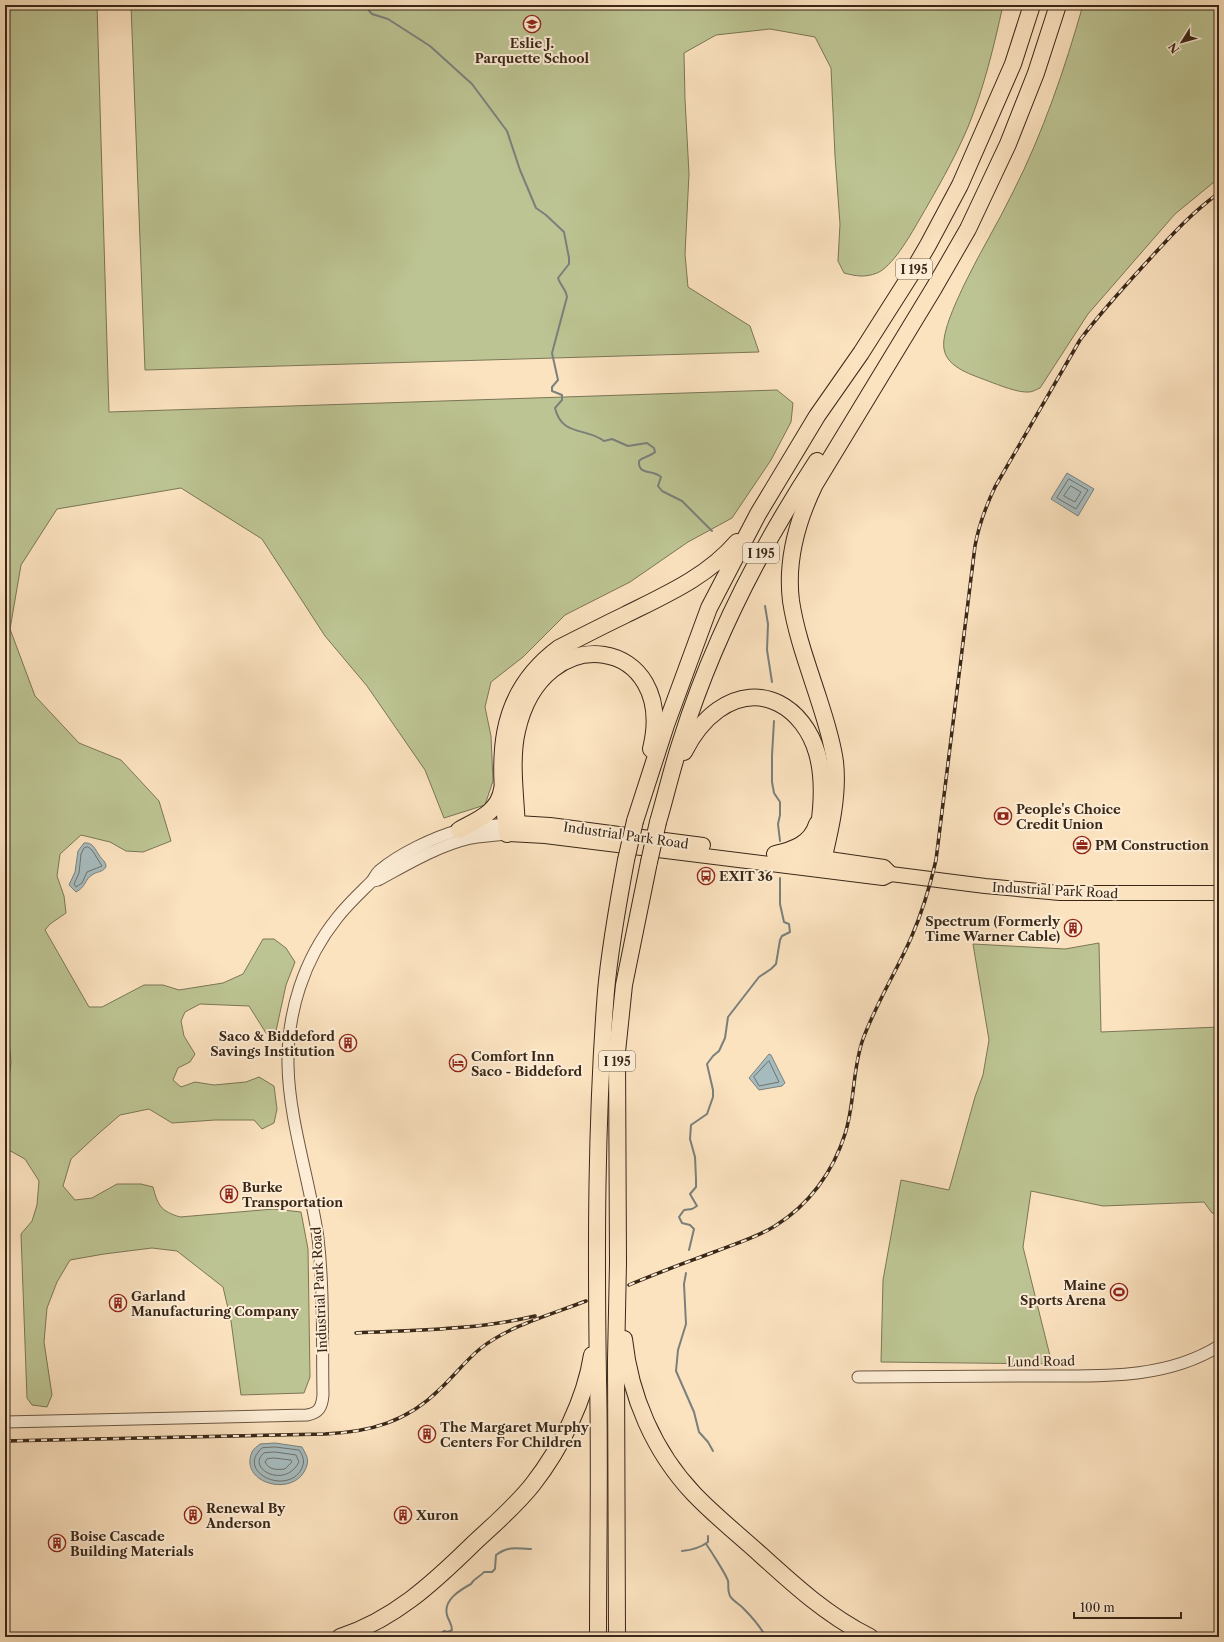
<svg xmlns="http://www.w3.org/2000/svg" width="1224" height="1642" font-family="'Libre Caslon Text',serif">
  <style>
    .green { fill: #bdc493; stroke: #7b7656 }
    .water { fill: #a6bbbe; stroke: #7a807c }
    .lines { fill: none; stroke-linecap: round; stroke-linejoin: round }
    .shore { stroke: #70716b; stroke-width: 1 }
    .stream { stroke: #7a807c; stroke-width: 2 }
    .minor-casing { stroke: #6a5642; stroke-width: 13 }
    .major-casing { stroke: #392718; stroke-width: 16 }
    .highway-casing { stroke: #392718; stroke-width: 18 }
    .minor { stroke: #fdedd6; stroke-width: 11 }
    .major { stroke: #fce3c0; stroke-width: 14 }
    .highway { stroke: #fce3c0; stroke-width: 16 }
    .rail-casing { stroke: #392718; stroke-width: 3.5 }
    .rail { stroke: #fdedd6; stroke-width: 2; stroke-dasharray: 6; stroke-linecap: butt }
    .highway-bridge-casing { stroke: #392718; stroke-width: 18; stroke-linecap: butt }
    .highway-bridge { stroke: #fce3c0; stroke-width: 16 }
    .labels { text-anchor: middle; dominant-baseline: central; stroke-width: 4; stroke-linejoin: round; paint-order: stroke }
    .shield { fill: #fdedd6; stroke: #746251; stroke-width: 1 }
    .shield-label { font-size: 12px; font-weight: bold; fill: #392718 }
    .poi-label { font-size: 13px; font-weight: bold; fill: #392718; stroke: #fdedd6; text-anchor: start }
    .street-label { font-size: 13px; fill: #392718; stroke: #fdedd6 }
  </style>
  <rect width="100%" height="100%" fill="#fce3c0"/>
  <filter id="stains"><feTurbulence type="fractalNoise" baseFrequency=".005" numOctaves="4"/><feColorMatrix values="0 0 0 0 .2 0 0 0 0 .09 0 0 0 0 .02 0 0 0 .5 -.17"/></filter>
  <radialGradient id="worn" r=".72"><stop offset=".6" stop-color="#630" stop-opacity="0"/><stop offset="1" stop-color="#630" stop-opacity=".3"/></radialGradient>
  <!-- green -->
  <g class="green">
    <path d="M5,5H97L109,412L777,390L793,403L791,422L771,460L732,518L688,542L630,582L565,615L523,657L491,682L485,707L491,736L493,781L485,805L444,818L425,770L367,686L325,636L262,539L181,488L57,509L21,565L10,629L35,696L79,743L121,760L159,801L171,841L143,852L126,851L110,842L81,835L60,854L57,876L64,896L66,913L50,924L45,930L89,1007H102L144,985H163L179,990L223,983L243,974L263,939H274L286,948L295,962L286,985L276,1031L266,1033L249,1006L200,1004L185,1012L181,1021L184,1036L195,1054L190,1062L178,1068L173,1080L181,1087L195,1082L214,1085L246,1082L259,1077L274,1086L277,1109L274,1123L262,1129L254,1120H215L172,1123L149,1109L120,1115L98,1134L71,1159L63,1186L75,1200L92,1198L117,1184H141L153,1187C158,1206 161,1211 180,1217L274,1209L301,1212L308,1249L310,1377L304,1393L241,1395L231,1321L223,1287L177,1251L152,1248L104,1254L70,1260L57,1282L47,1308L44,1342L52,1395L47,1407L32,1405L27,1398L21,1234L32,1221L37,1205L39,1181L25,1159L5,1148V1115L11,1062L8,1031L5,1028Z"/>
    <path d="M131,5H1003C994,46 984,88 968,127C954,160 936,191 918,222C910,236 892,267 877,273C864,278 856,276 844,273L838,261L840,224L835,156L831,68L815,37L770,29L716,35L684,53L685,99L689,174L685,254L688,287L750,326L759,352L145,370Z"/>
    <path d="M1083,5H1219V178L1175,214L1088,314L1040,388C1037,389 1033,392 1029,392C1018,393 999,385 988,381C973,375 947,368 944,349C941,332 958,298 965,283C980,252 998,223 1013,192C1043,133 1065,68 1083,5Z"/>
    <polygon points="1099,943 1101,1032 1219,1027 1219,1214 1212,1213 1204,1202 1103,1206 1031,1191 1023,1247 1052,1364 881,1362 883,1280 901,1180 949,1190 975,1097 983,1075 989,1040 973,944 1065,949"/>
  </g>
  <!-- water -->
  <g class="water">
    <polygon points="1067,473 1094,489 1078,516 1051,499"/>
    <path d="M84,843C93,842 95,849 99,855C102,860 106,861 106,867C102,873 97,871 92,875C85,879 86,887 76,892L69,885L75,872L78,851Z"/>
    <polygon points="769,1054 771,1055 785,1083 782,1086 759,1090 749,1078"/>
    <path d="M275,1443L302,1447C308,1458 310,1461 304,1472C289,1497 239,1482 252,1452C253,1449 258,1446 260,1444Z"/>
  </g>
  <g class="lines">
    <!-- shore -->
    <g class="shore">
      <polygon points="1069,479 1088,490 1076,509 1057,498"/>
      <polygon points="1071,486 1081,492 1075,502 1064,496"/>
      <polygon points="88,847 92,850 102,866 87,872 82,883 76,887 74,884 79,873 81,854 84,848"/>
      <polygon points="769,1061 779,1082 759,1086 754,1077"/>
      <path d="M275,1447L299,1450C304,1457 305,1462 301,1470C285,1496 235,1471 262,1448Z"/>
      <path d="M275,1452L296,1455L299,1462C285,1490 245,1468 264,1453Z"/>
      <path d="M274,1458L291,1460L292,1462L285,1469C277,1470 269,1470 265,1462L267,1459Z"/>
    </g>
    <!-- stream -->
    <g class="stream">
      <path d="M364,5L372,14L388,19L430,46L472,84L507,131L520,170L536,208L546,215L564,232L569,258V264L558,278C560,285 566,289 567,297L552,353L558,380L552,387V391L562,395V400L555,408C562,437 586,427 604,441L612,439L628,446L647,443L654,448L655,452C650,457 644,456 639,461C638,476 653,469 661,477L658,486L662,491L682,501L712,531"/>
      <polyline points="765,606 768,624 767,650 772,682"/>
      <polyline points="774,721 772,755 772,782 774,793 780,802 780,815 778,824 780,841"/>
      <polyline points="689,1250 694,1229 690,1225 682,1223 679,1217 684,1210 692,1209 697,1206 690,1194 696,1187 696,1179 695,1157 690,1139 691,1125 707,1114 713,1097 713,1090 707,1064 713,1056 719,1051 725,1038 728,1017 759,977 771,969 776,964 780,940 782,936 790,932 789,924 784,922 780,904 780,878"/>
      <polyline points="686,1273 684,1284 686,1324 678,1350 676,1371 694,1412 699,1432 708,1442 713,1451"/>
      <path d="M706,1544C709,1548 727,1576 728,1581C729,1586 727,1590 730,1596C733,1601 739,1604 743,1608C750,1615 761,1628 766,1637"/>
      <path d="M682,1551C692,1550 700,1548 708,1542V1536"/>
      <path d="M440,1637L439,1635L444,1631L448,1632L452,1630C452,1623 448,1620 447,1615C443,1600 460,1590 471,1584C474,1578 480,1577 484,1572H492L495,1569L496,1555C508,1546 517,1548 531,1549"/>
    </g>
    <defs>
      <g id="minor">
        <path d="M373,881L378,880C408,864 437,846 471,838C482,836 495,835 507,834"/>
        <path d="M858,1377C912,1377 966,1376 1020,1376C1086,1375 1160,1383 1219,1346"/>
        <path d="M5,1422L307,1415C319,1413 322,1407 323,1395C322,1343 324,1289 318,1238C310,1181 289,1121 288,1065C287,1012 304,959 337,918C347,905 359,894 371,882C374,879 375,875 379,871C399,854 434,837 460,830C476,826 495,825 512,824"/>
      </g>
      <g id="major">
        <polyline points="517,823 550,825 703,845"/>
        <polyline points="507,834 545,836 883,878 891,874 985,886 1060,893 1219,893"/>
        <polyline points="779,854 815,857 884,867 891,874"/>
      </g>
      <g id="highway">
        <path d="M684,752C692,736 704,720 718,710C761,680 804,708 817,753C827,788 819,829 813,865"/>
        <polyline points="635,821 666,725 709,608 758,514 817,416 861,353 910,276 928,245 960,185 1013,64 1032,5"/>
        <path d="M658,822C666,795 672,768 681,741C712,642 760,548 817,461"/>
        <path d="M517,829C516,798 510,761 517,731C543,615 678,638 651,749"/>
        <path d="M459,830C477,820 499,812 502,789"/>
        <path d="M507,834C499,761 493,697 559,648C581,637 602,626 625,615C665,595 707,577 737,542"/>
        <path d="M775,854C793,850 811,844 817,824"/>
        <path d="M821,869C829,835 839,797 835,762C832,739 825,719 818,697C808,666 796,634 791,601C786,561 797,521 815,484L934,288L968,229L1008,144L1036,73L1058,5"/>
        <path d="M624,1339C630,1396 654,1452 694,1494C715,1516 739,1535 761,1555C795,1586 828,1616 870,1637"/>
        <path d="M340,1637C393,1620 432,1584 471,1546C492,1526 515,1507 533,1484C561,1448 585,1400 592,1355"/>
        <path d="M598,1637C598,1551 600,1465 598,1379C596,1249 596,1120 606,991C610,947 618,903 626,860"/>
        <polyline points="617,1637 616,1360 618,1263 617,1052 624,985 649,862"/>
      </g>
    </defs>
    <!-- minor casing -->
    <use href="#minor" class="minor-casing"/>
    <!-- major casing -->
    <use href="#major" class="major-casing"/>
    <!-- highway casing -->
    <use href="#highway" class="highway-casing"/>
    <!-- minor -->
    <use href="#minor" class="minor"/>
    <!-- major -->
    <use href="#major" class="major"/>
    <!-- highway -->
    <use href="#highway" class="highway"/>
    <defs>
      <g id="rail">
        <path d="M629,1285C657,1273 685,1263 714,1252C734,1244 756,1238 775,1226C809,1205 833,1172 845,1134C855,1103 852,1070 863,1039C876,1004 896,972 911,938C922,913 930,886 936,860L975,546C979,524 986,506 995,487L1080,340C1100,313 1123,288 1146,263C1169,238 1191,213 1219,193"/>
        <path d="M356,1333C416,1330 477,1330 535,1316"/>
        <path d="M5,1441L325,1434C370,1432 407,1422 440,1389C454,1376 466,1360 481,1348C511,1325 550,1315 586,1301"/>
      </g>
    </defs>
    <!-- rail casing -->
    <use href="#rail" class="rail-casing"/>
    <!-- rail -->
    <use href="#rail" class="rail"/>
    <defs>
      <g id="highway-bridge">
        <polyline points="626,860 635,821"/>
        <polyline points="649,862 658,822"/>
      </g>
    </defs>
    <!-- highway-bridge casing -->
    <use href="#highway-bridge" class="highway-bridge-casing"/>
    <!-- highway-bridge -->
    <use href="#highway-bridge" class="highway-bridge"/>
  </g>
  <!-- icons -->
  <defs>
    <symbol id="school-ring" viewBox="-11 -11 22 22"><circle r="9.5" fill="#fdedd6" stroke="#8f2418" stroke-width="1.5"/><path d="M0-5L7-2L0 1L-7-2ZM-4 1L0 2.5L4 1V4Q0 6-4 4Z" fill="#8f2418"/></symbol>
    <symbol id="bank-ring" viewBox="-11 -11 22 22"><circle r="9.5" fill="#fdedd6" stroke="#8f2418" stroke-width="1.5"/><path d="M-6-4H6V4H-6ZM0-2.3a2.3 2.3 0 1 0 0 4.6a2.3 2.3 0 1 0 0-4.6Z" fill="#8f2418"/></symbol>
    <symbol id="office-ring" viewBox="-11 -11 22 22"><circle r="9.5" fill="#fdedd6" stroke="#8f2418" stroke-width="1.5"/><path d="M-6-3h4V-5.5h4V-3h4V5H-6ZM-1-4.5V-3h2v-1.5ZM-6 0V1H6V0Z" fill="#8f2418"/></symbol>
    <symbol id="bus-ring" viewBox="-11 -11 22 22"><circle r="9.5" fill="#fdedd6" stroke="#8f2418" stroke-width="1.5"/><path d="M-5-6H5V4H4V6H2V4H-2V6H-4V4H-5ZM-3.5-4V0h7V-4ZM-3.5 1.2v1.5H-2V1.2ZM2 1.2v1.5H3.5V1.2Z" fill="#8f2418"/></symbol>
    <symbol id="building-ring" viewBox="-11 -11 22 22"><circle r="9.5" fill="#fdedd6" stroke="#8f2418" stroke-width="1.5"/><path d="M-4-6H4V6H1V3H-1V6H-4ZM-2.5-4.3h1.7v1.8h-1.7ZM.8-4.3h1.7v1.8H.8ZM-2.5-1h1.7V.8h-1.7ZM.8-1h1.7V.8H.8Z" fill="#8f2418"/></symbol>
    <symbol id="hotel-ring" viewBox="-11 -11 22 22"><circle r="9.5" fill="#fdedd6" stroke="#8f2418" stroke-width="1.5"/><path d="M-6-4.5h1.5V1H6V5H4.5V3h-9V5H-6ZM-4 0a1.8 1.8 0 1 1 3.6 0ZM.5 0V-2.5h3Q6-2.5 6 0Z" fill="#8f2418"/></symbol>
    <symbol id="stadium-ring" viewBox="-11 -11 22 22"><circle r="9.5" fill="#fdedd6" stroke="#8f2418" stroke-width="1.5"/><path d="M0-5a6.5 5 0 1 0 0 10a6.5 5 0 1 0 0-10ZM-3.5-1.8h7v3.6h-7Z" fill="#8f2418"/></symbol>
  </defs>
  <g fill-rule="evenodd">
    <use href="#school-ring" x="522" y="14" width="20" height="20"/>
    <use href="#bank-ring" x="993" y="806" width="20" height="20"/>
    <use href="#office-ring" x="1072" y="835" width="20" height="20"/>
    <use href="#bus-ring" x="696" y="866" width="20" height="20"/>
    <use href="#building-ring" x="1063" y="918" width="20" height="20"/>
    <use href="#building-ring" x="338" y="1033" width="20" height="20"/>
    <use href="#hotel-ring" x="448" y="1053" width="20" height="20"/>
    <use href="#building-ring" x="219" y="1184" width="20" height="20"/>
    <use href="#stadium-ring" x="1109" y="1282" width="20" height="20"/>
    <use href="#building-ring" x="108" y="1293" width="20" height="20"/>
    <use href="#building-ring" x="417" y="1424" width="20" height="20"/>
    <use href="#building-ring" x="183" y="1505" width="20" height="20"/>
    <use href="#building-ring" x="393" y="1505" width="20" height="20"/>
    <use href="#building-ring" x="47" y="1533" width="20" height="20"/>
  </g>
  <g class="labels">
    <!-- shield labels -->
    <g class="shield">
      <rect x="896" y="259" width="36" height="20" rx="3"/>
      <rect x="743" y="543" width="36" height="20" rx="3"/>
      <rect x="599" y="1051" width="36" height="20" rx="3"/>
    </g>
    <g class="shield-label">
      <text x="914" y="269">I 195</text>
      <text x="761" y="553">I 195</text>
      <text x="617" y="1061">I 195</text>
    </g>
    <!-- poi labels -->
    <g class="poi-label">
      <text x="532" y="43" text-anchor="middle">Eslie J.<tspan x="532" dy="15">Parquette School</tspan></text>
      <text x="1016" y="809">People's Choice<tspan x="1016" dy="15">Credit Union</tspan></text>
      <text x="1095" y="845">PM Construction</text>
      <text x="719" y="876">EXIT 36</text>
      <text x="1060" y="921" text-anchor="end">Spectrum (Formerly<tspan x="1060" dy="15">Time Warner Cable)</tspan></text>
      <text x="335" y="1036" text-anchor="end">Saco &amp; Biddeford<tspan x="335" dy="15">Savings Institution</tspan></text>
      <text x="471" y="1056">Comfort Inn<tspan x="471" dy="15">Saco - Biddeford</tspan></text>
      <text x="242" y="1187">Burke<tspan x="242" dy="15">Transportation</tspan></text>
      <text x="1106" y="1285" text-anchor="end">Maine<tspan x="1106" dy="15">Sports Arena</tspan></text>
      <text x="131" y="1296">Garland<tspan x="131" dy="15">Manufacturing Company</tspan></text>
      <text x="440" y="1427">The Margaret Murphy<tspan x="440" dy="15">Centers For Children</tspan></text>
      <text x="206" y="1508">Renewal By<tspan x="206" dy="15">Anderson</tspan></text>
      <text x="416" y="1515">Xuron</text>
      <text x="70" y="1536">Boise Cascade<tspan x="70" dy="15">Building Materials</tspan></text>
    </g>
    <!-- street labels -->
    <g class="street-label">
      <text transform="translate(626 835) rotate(8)">Industrial Park Road</text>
      <text transform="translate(1055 890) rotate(3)">Industrial Park Road</text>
      <text transform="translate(319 1290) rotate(-93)">Industrial Park Road</text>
      <text transform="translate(1041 1361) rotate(-1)">Lund Road</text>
    </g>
  </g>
  <!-- margin -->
  <rect width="1224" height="1642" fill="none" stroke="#fce3c0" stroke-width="20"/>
  <rect x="6" y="6" width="1212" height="1630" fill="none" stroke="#392718" stroke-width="2"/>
  <rect x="10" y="10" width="1204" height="1622" fill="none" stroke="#392718"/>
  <!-- north arrow -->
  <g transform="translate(1182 42) rotate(233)" stroke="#fdedd6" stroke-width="3" paint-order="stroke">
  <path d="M0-3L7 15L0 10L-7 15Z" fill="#392718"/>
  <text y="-6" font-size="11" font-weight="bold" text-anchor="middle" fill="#392718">N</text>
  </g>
  <!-- scale -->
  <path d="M1074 1612v6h107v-6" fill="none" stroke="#392718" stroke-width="2"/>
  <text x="1080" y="1612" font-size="12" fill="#392718" stroke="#fdedd6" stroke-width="3" paint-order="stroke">100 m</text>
  <rect width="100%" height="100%" filter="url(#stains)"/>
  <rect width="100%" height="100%" fill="url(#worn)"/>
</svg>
